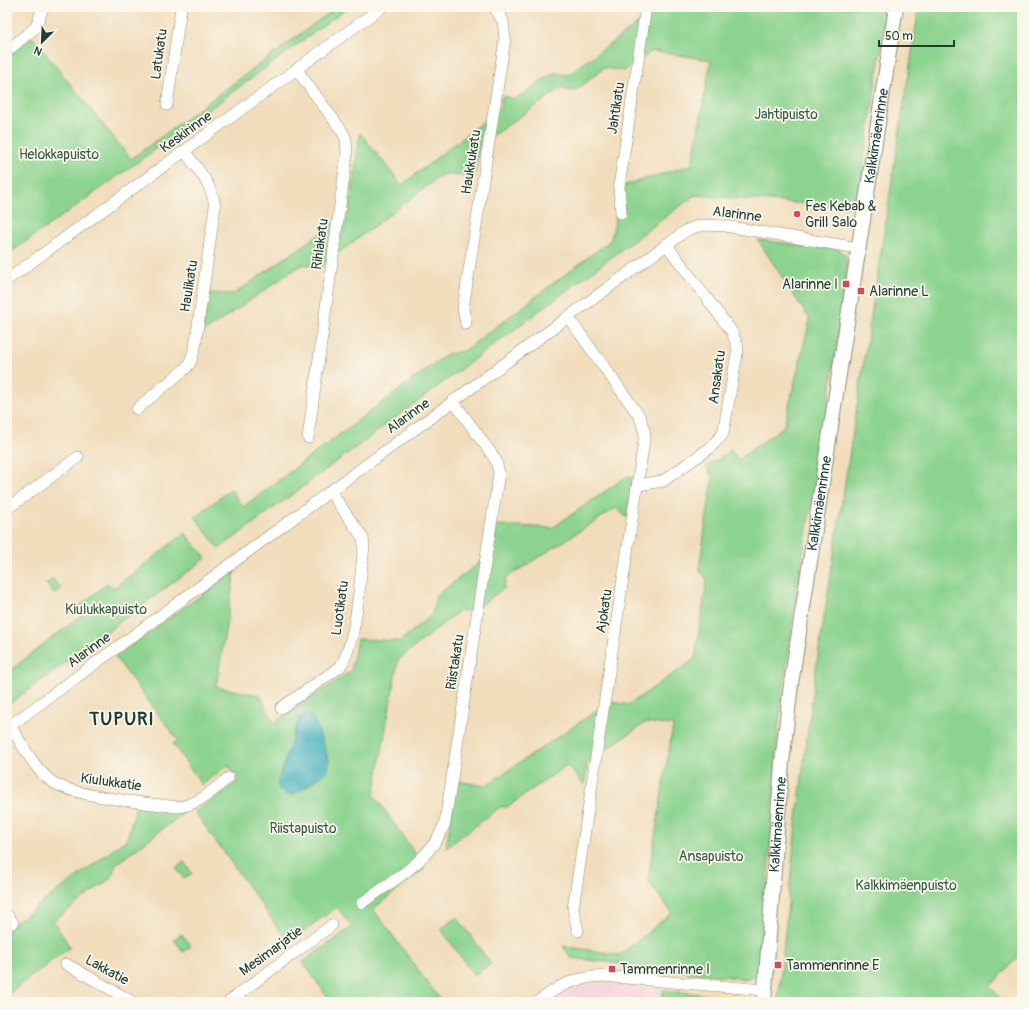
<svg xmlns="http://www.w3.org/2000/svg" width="1029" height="1009" font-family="Pangolin,sans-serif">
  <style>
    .built { fill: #f5cfda }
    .green { fill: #8bd38e; stroke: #558861 }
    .water { fill: #40aebd; stroke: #307678 }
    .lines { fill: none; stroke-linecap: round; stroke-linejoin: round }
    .minor-casing { stroke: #888d78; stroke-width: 12 }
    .tertiary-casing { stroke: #888d78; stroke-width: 16 }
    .minor { stroke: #fff; stroke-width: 11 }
    .tertiary { stroke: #fff; stroke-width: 14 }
    .poi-dot { fill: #d1495b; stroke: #fbf7ec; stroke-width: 1.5 }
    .labels { text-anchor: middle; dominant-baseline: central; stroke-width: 3.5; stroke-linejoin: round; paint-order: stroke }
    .street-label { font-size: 14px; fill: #1f3d34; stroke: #fbf7ec }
    .park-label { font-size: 14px; fill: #355b46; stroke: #fbf7ec }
    .poi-label { font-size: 14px; fill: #1f3d34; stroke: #fbf7ec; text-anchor: start }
    .district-label { font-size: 18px; font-weight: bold; letter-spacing: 1px; fill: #1f3d34; stroke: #fbf7ec }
  </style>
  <rect width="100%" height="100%" fill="#fbf7ec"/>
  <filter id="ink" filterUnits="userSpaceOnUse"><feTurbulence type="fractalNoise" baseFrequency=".025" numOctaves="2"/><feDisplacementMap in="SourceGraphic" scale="8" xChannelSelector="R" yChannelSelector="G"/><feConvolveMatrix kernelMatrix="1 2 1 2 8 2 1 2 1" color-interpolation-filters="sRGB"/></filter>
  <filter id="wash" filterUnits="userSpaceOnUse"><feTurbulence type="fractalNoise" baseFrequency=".012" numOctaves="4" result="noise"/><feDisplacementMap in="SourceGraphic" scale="16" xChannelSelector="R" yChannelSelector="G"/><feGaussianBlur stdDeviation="0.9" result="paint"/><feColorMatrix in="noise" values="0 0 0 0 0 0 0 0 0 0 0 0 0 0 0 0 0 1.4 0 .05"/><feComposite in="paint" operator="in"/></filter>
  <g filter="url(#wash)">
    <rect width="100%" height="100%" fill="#f1ddbc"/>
    <!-- built -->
    <polygon class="built" points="601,983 663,990 662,1002 547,1002 565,989 581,985"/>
    <!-- green -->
    <g class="green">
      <polygon points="337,7 348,7 135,164 7,255 7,57 32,37 131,159"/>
      <polygon points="677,7 887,7 857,208 695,195 219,549 195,517 231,489 243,507 447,354 464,351 611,240 622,186 692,165 711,60 652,51 624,71 604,68 575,91 560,89 479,145 474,177 443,174 320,267 303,264 202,333 209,293 234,294 349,213 360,133 402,185 500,108 502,96 515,99 554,73 568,75 659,8 673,10"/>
      <polygon points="919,7 1022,7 1022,953 990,987 1005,1002 983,1002 979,999 976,1002 778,1002 795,834 814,682"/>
      <polygon points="758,240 840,250 845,255 847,268 827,414 797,587 778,729 762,963 755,975 747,979 571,958 563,946 620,955 672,913 648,880 673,725 645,723 588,761 584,785 567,765 507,807 500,807 446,848 457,781 485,786 611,701 628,705 695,659 707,580 699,569 713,477 706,467 731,450 738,460 784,426 810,320"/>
      <polygon points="626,477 633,478 627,518 616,508 506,578 504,588 473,611 459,611 398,660 374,795 425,868 373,909 442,1002 331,1002 303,962 352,927 337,907 288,942 195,812 239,781 228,765 202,785 173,744 178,740 115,657 235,571 216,687 260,695 274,723 351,671 357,639 400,641 432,615 436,596 492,553 497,525 552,528"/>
      <polygon points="185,533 206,558 7,706 7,673 83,614 78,607 108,583 114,588"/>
      <polygon points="53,579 61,589 54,594 46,584"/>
      <polygon points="136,807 185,812 116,864 111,878 53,921 70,947 7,995 7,929 127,839"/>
      <polygon points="184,862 192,873 184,879 176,868"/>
      <polygon points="457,917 491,964 474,975 441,929"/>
      <polygon points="182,934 191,946 183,952 174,939"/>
      <polygon points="663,990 715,996 732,1002 662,1002"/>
    </g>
    <!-- water -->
    <polygon class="water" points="307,714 314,718 329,761 328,770 322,776 293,795 284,794 279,789 278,782 299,718"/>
  </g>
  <g filter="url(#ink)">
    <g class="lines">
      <defs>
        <g id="minor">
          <polyline points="7,51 36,27 43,7"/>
          <polyline points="297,70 342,131 346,139 347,154 308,438"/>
          <polyline points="167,105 181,7"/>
          <polyline points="621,213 619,187 646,7"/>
          <polyline points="7,280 382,7"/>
          <polyline points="568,317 640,417 645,434 573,909 578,931"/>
          <polyline points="466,324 463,309 505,39 503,21 494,7"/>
          <path d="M137,409L186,368L190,363L195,347L215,206C212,185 198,169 185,152"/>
          <polyline points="638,485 663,481 710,448 723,434 738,348 732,332 666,244"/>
          <polyline points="7,509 78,457"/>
          <path d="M281,708L340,667C357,642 360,578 364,546L363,538L330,491"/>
          <path d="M10,726C22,743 33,767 50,780C69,797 149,803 177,807C199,805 212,791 228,778"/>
          <polyline points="7,728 687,230 701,225 725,226 858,248"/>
          <path d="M362,903C392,881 432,860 445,823L499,473L496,461L491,453L453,401"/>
          <polyline points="7,915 13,923"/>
          <polyline points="66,964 133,1002"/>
          <polyline points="228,1002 332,925"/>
          <path d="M537,1002C560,985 573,978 602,976L765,990"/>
        </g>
        <g id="tertiary">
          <path id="s1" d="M764,1002L782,763L791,684L896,7"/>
        </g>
      </defs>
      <!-- minor casing -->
      <use href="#minor" class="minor-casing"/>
      <!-- tertiary casing -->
      <use href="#tertiary" class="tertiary-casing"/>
      <!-- minor -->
      <use href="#minor" class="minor"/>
      <!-- tertiary -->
      <use href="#tertiary" class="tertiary"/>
    </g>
  </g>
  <!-- markers -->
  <g class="poi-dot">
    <circle cx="797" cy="214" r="4"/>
    <rect x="842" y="280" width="8" height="8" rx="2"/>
    <rect x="857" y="287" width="8" height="8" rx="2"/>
    <rect x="774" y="961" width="8" height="8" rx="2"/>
    <rect x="608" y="965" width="8" height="8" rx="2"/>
  </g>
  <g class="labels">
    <!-- street labels -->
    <g class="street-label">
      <text transform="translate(159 54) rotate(-82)">Latukatu</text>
      <text transform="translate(616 108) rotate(-81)">Jahtikatu</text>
      <text transform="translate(186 132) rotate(-36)">Keskirinne</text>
      <text stroke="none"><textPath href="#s1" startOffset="874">Kalkkimäenrinne</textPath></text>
      <text transform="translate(471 162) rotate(-81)">Haukkukatu</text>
      <text transform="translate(737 214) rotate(7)">Alarinne</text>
      <text transform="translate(320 244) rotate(-82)">Rihlakatu</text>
      <text transform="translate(189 286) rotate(-81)">Haulikatu</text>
      <text transform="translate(717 377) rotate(-82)">Ansakatu</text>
      <text transform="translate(408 416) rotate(-36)">Alarinne</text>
      <text stroke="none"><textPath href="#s1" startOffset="502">Kalkkimäenrinne</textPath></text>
      <text transform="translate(340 608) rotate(-82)">Luotikatu</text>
      <text transform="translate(604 611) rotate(-81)">Ajokatu</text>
      <text transform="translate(89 650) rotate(-36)">Alarinne</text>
      <text transform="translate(455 662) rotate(-81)">Riistakatu</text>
      <text transform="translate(111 782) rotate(8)">Kiulukkatie</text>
      <text stroke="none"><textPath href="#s1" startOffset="178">Kalkkimäenrinne</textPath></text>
      <text transform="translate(271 951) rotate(-36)">Mesimarjatie</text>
      <text transform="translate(107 970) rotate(29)">Lakkatie</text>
    </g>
    <!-- park labels -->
    <g class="park-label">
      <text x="786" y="114">Jahtipuisto</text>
      <text x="59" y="154">Helokkapuisto</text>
      <text x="106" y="609">Kiulukkapuisto</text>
      <text x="303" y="828">Riistapuisto</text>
      <text x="711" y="856">Ansapuisto</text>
      <text x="906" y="885">Kalkkimäenpuisto</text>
    </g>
    <!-- poi labels -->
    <g class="poi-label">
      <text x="805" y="206">Fes Kebab &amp;<tspan x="805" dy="16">Grill Salo</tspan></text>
      <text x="838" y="284" text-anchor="end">Alarinne I</text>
      <text x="869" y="291">Alarinne L</text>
      <text x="786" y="965">Tammenrinne E</text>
      <text x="620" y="969">Tammenrinne I</text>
    </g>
    <!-- district labels -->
    <g class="district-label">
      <text x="122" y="719">TUPURI</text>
    </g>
  </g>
  <!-- margin -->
  <rect width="1029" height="1009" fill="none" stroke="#fbf7ec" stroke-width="24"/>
  <!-- north arrow -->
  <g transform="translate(42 42) rotate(204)" stroke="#fbf7ec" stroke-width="3" paint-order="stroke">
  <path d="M0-3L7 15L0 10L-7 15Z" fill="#1f3d34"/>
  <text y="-6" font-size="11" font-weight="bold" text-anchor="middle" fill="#1f3d34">N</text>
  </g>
  <!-- scale -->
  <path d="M879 40v6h75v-6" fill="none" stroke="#1f3d34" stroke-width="2"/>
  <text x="885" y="40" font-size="12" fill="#1f3d34" stroke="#fbf7ec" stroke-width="3" paint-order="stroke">50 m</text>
</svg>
